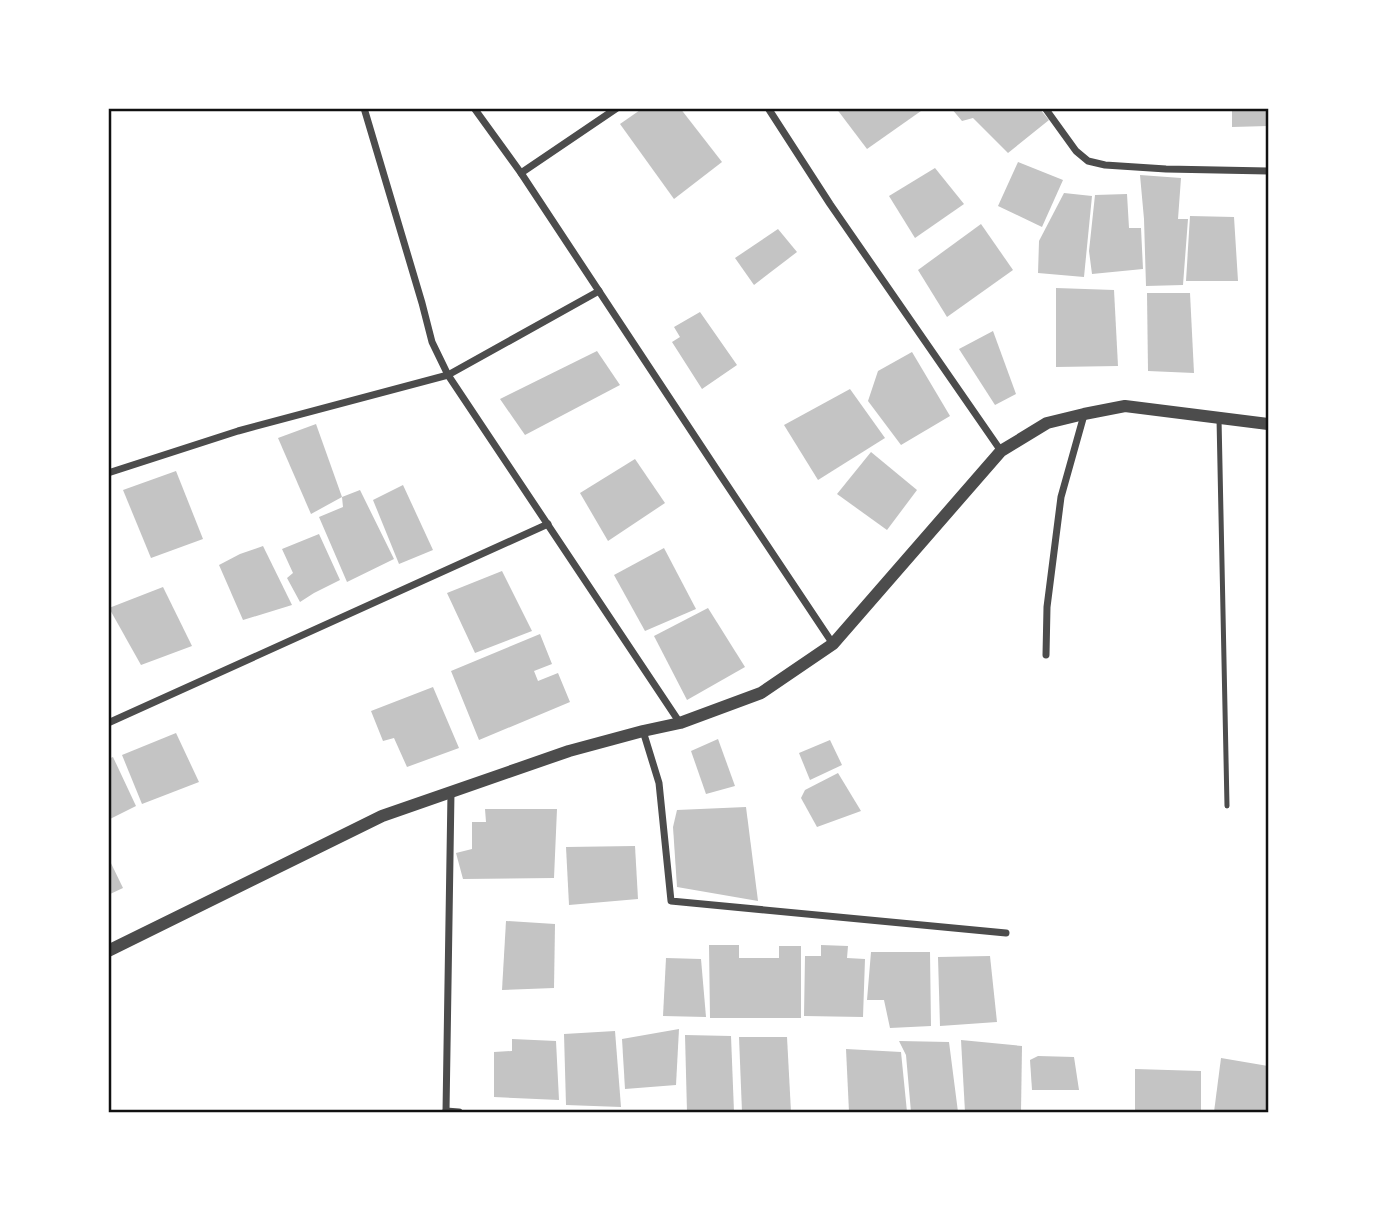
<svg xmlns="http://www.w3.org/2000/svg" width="1377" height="1221" font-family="'Public Sans',sans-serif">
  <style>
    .building { fill: #c4c4c4 }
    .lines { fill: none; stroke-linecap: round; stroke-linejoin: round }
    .service { stroke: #4c4c4c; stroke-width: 5 }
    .minor { stroke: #4c4c4c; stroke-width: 7 }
    .tertiary { stroke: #4c4c4c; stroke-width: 12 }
    .neatline { fill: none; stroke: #111; stroke-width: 2.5 }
  </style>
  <rect width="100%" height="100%" fill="#fff"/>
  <!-- building -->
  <g class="building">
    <polygon points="643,108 680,108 722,162 674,199 620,124"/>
    <polygon points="836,108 919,108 921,111 867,149"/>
    <polygon points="951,108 1039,108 1049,120 1008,153 973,118 962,121"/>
    <polygon points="1232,108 1268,108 1268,126 1232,127"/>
    <polygon points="1018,162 1063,180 1042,227 998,206"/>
    <polygon points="935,168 964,204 915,238 889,196"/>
    <polygon points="1140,175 1181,178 1178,219 1188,219 1183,285 1146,286 1144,219"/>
    <polygon points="1064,193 1092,196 1084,277 1038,273 1039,241"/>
    <polygon points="1127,194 1129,228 1141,228 1143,269 1092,274 1089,251 1095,195"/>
    <polygon points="1190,216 1234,217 1238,281 1186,281"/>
    <polygon points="981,224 1013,270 947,317 918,270"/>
    <polygon points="778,229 797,252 754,285 735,258"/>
    <polygon points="1056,288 1114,290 1118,366 1056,367"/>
    <polygon points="1147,293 1190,293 1194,373 1148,371"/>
    <polygon points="700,312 737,365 702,389 672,342 680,337 674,327"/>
    <polygon points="993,331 1016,394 995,405 959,349"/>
    <polygon points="597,351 620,385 525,435 500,399"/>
    <polygon points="912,352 950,416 901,445 868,401 878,371"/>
    <polygon points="850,389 885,438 818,480 784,425"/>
    <polygon points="316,424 342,497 311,514 278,438"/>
    <polygon points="871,452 917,490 887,530 837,494"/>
    <polygon points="635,459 665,503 608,541 580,493"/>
    <polygon points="176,471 203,539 151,558 123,490"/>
    <polygon points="403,485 433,550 399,564 373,500"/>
    <polygon points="360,490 394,559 347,582 319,517 343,507 342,497"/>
    <polygon points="319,534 340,580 314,593 300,602 287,578 293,573 282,549"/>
    <polygon points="263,546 292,605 243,620 219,565 240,554"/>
    <polygon points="664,548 696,609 645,631 614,575"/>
    <polygon points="502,571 532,631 475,653 447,593"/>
    <polygon points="163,587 192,646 141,665 109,608"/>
    <polygon points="708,608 745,667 687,700 654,636"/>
    <polygon points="540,634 552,664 534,671 538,681 558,673 570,702 479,740 451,671"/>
    <polygon points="433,687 459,748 407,767 394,738 383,741 371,711"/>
    <polygon points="176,733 199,782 142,804 122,755"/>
    <polygon points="718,739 735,786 706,794 691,751"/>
    <polygon points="830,740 842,765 810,780 799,753"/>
    <polygon points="113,757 136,806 108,820 108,759"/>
    <polygon points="838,773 861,811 817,827 801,798 805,790"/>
    <polygon points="746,807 758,901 677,887 673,827 677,810"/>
    <polygon points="485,809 557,809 554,878 463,879 456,853 472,849 472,822 486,822"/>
    <polygon points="635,846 638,899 569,905 566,847"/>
    <polygon points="108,857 123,888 108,895"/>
    <polygon points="506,921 555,924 554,988 502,990"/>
    <polygon points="709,945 739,945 739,958 779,958 779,946 801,946 801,1018 710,1018"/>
    <polygon points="821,945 848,946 847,958 865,959 863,1017 804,1016 805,956 821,956"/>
    <polygon points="871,952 930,952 931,1026 890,1028 884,1000 867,1000"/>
    <polygon points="990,956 997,1022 940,1026 938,957"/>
    <polygon points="666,958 701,959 706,1017 663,1016"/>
    <polygon points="679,1029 676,1085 625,1089 622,1039"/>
    <polygon points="615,1031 621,1107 566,1105 564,1034"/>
    <polygon points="685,1035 731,1036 734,1112 687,1112"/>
    <polygon points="739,1037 787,1037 791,1112 742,1112"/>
    <polygon points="512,1039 556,1041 559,1100 494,1097 494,1052 512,1051"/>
    <polygon points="961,1040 1022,1046 1021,1112 965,1112"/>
    <polygon points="899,1041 949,1042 958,1112 911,1112 906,1055"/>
    <polygon points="846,1049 901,1052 907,1112 849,1112"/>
    <polygon points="1038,1056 1074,1057 1079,1090 1032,1090 1030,1060"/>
    <polygon points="1221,1058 1268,1066 1268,1112 1214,1112"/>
    <polygon points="1135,1069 1201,1071 1201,1112 1135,1112"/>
  </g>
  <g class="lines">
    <!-- service -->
    <polyline class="service" points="1219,418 1227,806"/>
    <!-- minor -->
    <g class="minor">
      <polyline points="364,108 422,303 432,342 448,375 680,723"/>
      <polyline points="474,108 521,173 721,476 833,644"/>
      <polyline points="768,108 830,204 1001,451"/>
      <polyline points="1045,108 1076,151 1088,161 1105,165 1166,169 1268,171"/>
      <polyline points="521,173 617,108"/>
      <polyline points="108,473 238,431 448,375 599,291"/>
      <polyline points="1046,655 1047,607 1061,497 1084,415"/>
      <polyline points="108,723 548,524"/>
      <polyline points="643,731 659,783 671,901 1006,933"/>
      <polyline points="446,1111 459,1112"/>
      <polyline points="446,1112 451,792"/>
    </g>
    <!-- tertiary -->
    <polyline class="tertiary" points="108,951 382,816 569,751 643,731 680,723 761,693 833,644 1001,451 1047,423 1084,414 1125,406 1268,424"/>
  </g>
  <!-- border -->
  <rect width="1377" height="1221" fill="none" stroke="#ffffff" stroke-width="220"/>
  <rect x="110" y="110" width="1157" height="1001" class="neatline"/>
</svg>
